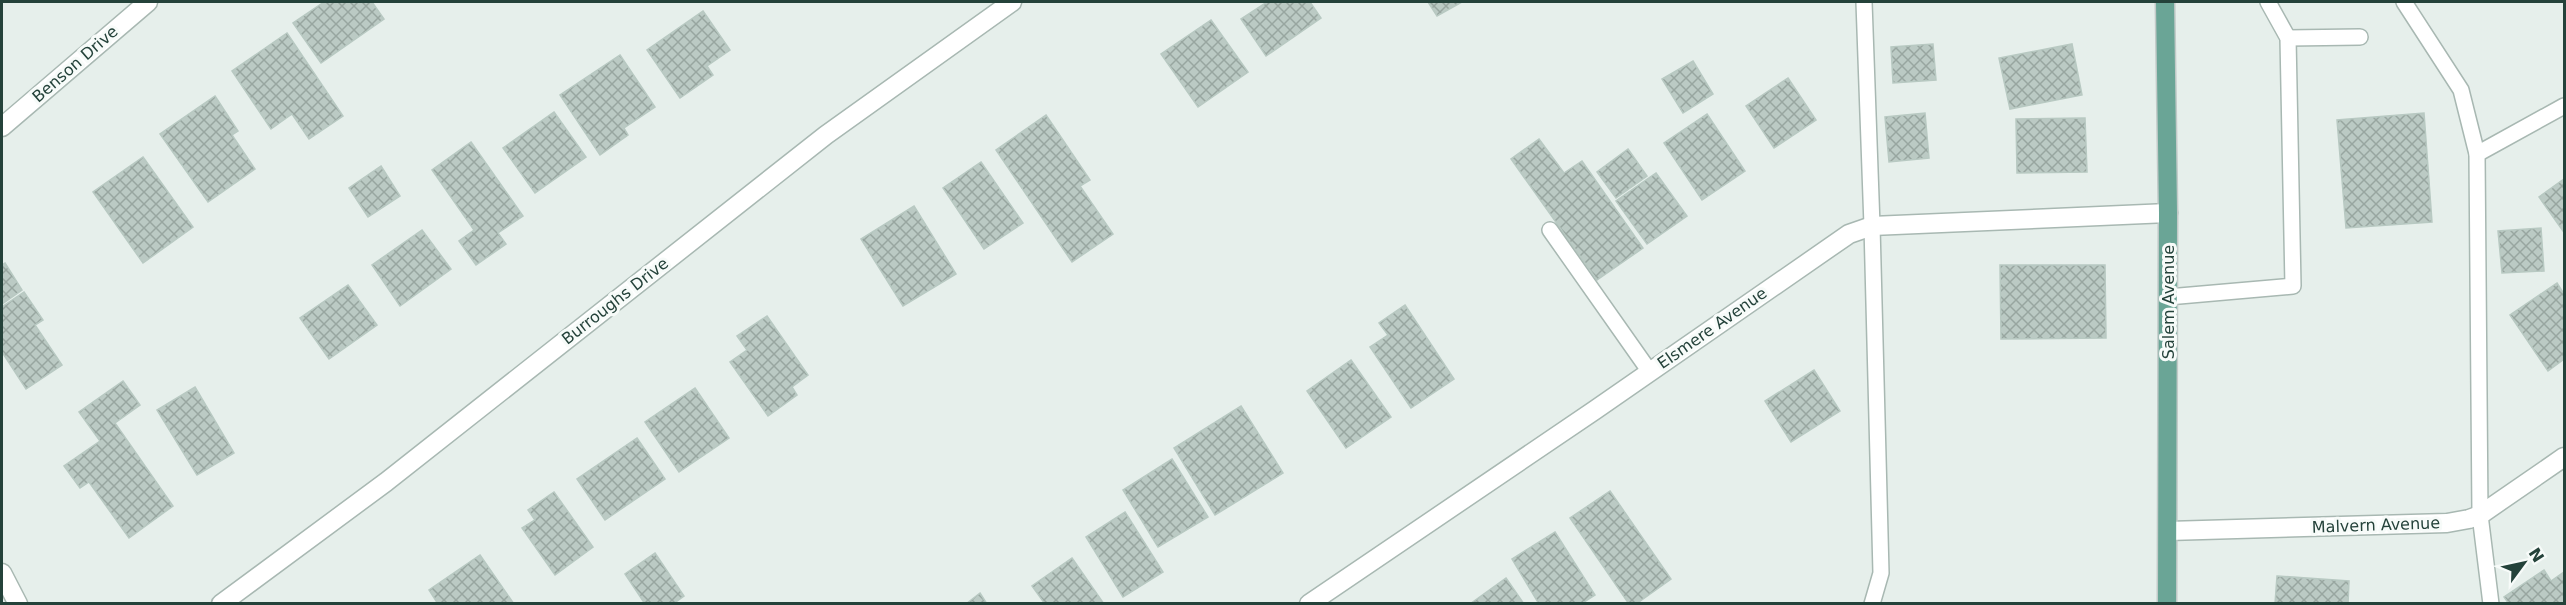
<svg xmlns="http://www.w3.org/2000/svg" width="2566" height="605" font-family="'DejaVu Sans',sans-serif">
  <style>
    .building { fill: url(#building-cross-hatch); stroke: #b8c9c2; stroke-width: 1.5 }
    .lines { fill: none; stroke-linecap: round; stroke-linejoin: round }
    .service-casing { stroke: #a8b8b2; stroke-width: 18 }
    .minor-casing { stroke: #a8b8b2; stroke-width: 21 }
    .primary-casing { stroke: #c2cac8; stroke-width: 21 }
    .service { stroke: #fff; stroke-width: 15 }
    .minor { stroke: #fff; stroke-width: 18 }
    .primary { stroke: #6aa596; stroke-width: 18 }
    .labels { text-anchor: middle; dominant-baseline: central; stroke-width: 6; stroke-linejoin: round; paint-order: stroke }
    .street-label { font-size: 16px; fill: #24423a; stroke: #f7fbf9 }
  </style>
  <defs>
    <pattern id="building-cross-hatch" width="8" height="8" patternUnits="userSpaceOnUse" patternTransform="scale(1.5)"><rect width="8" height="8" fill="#bbcac4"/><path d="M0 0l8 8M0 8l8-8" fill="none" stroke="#98a6a0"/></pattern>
  </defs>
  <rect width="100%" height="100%" fill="#e6efeb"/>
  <!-- building -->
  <g class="building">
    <polygon points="324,2 372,2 384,19 321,63 293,23"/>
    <polygon points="1267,2 1310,2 1321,18 1266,56 1241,19"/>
    <polygon points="1428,2 1462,2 1437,16"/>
    <polygon points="703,11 730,50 707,66 713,75 680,98 647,50"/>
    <polygon points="1211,20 1248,72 1198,107 1161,54"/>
    <polygon points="287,33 343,116 309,139 292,114 271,129 232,71"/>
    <polygon points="1933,44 1936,80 1893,83 1891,47"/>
    <polygon points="2072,44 2082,95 2010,109 1999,58"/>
    <polygon points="620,55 655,107 624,128 628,135 600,155 560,95"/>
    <polygon points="1693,61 1713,94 1683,113 1662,79"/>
    <polygon points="1788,78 1816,120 1774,148 1746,106"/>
    <polygon points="215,96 238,131 232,135 255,169 208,202 160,134"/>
    <polygon points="554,112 586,157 535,193 503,148"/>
    <polygon points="1925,113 1929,158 1889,162 1885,117"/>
    <polygon points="2424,113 2432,222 2346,228 2337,120"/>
    <polygon points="1707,114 1745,171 1702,200 1664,143"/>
    <polygon points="1046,115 1090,180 1080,186 1113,234 1072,262 996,150"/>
    <polygon points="2085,118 2087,172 2017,173 2016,119"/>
    <polygon points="1539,139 1564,173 1582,161 1643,248 1597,280 1511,159"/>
    <polygon points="471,142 523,216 498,233 506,244 476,265 459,241 474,230 432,170"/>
    <polygon points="1628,149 1647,176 1616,198 1597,172"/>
    <polygon points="143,157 193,227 143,263 93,192"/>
    <polygon points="981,162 1023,223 984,249 943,188"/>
    <polygon points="381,166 400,196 368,217 349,188"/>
    <polygon points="1656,173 1687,216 1647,244 1616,201"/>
    <polygon points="2564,179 2564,229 2563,231 2539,197"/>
    <polygon points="914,206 956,274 903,306 861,239"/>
    <polygon points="2541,228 2544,271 2502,273 2498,231"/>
    <polygon points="422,230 451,269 400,306 372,265"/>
    <polygon points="5,263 22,290 2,304 2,265"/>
    <polygon points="2000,265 2105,265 2106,338 2001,339"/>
    <polygon points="2557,283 2564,294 2564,359 2548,371 2510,315"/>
    <polygon points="348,285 377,325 329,359 300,318"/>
    <polygon points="24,292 43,320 35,325 62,365 26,389 2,352 2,307"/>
    <polygon points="1405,305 1454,379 1411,408 1370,347 1388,335 1379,323"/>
    <polygon points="767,316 808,375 792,387 797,395 768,416 730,362 747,350 737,336"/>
    <polygon points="1351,360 1391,417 1346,448 1307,391"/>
    <polygon points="1814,370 1840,411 1791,442 1765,401"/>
    <polygon points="123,381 140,405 115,423 173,506 129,538 89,482 80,488 64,466 100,441 79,412"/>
    <polygon points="195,387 234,453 197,475 157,410"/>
    <polygon points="695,388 729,438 679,472 645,422"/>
    <polygon points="1241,406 1283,473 1215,515 1174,448"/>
    <polygon points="637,438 665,479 605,520 577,479"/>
    <polygon points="1172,459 1208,517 1158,547 1123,490"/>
    <polygon points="1610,491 1671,579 1636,604 1629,604 1570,518"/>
    <polygon points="554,492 593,547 555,575 522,528 535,520 528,510"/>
    <polygon points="1125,512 1163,572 1123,597 1086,537"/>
    <polygon points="1555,532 1595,595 1581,604 1539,604 1512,559"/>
    <polygon points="655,553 684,596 673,604 645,604 625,574"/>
    <polygon points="480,555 514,604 438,604 429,590"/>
    <polygon points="1072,558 1104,604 1045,604 1032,586"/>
    <polygon points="2544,570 2551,581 2564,572 2564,604 2509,604 2504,597"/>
    <polygon points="2277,576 2349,581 2348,604 2275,604"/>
    <polygon points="1506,578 1524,604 1470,604"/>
    <polygon points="980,593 987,604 966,604"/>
  </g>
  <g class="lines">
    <defs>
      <g id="service">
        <polyline points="1864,2 1872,226 1881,573 1872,604"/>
        <polyline points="2404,2 2461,90 2477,154 2480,515 2491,604"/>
        <polyline points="2288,38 2360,37"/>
        <polyline points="2477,154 2564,106"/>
        <polyline points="1550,230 1650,372"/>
        <polyline points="2168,297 2293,286 2288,38 2268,2"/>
      </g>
      <g id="minor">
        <polyline points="2,127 148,2"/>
        <polyline points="2168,531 2447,523 2469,519 2480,515 2564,457"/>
        <polyline points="2,573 18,604"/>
        <polyline points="221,604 386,482 826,135 1012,2"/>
        <polyline points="1309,604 1595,410 1849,234 1872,226 2168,213"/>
      </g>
      <polyline id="primary" points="2165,2 2168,213 2167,604"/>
    </defs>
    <!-- service casing -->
    <use href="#service" class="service-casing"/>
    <!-- minor casing -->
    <use href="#minor" class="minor-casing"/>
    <!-- primary casing -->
    <use href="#primary" class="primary-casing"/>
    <!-- service -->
    <use href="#service" class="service"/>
    <!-- minor -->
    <use href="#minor" class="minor"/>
    <!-- primary -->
    <use href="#primary" class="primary"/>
  </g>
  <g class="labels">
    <!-- street labels -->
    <g class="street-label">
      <text transform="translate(75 64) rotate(-41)">Benson Drive</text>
      <text transform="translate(615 301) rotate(-38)">Burroughs Drive</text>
      <text transform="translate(2168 302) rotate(-90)">Salem Avenue</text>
      <text transform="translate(1712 328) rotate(-35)">Elsmere Avenue</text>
      <text transform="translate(2376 525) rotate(-2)">Malvern Avenue</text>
    </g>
  </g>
  <!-- border -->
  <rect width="2566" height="605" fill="none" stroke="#24423a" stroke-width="6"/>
  <!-- north arrow -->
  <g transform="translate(2524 563) rotate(57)" stroke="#f7fbf9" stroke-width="4.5" paint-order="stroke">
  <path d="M0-4.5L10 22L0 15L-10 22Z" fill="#24423a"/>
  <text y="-9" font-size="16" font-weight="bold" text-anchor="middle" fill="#24423a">N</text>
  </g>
</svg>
